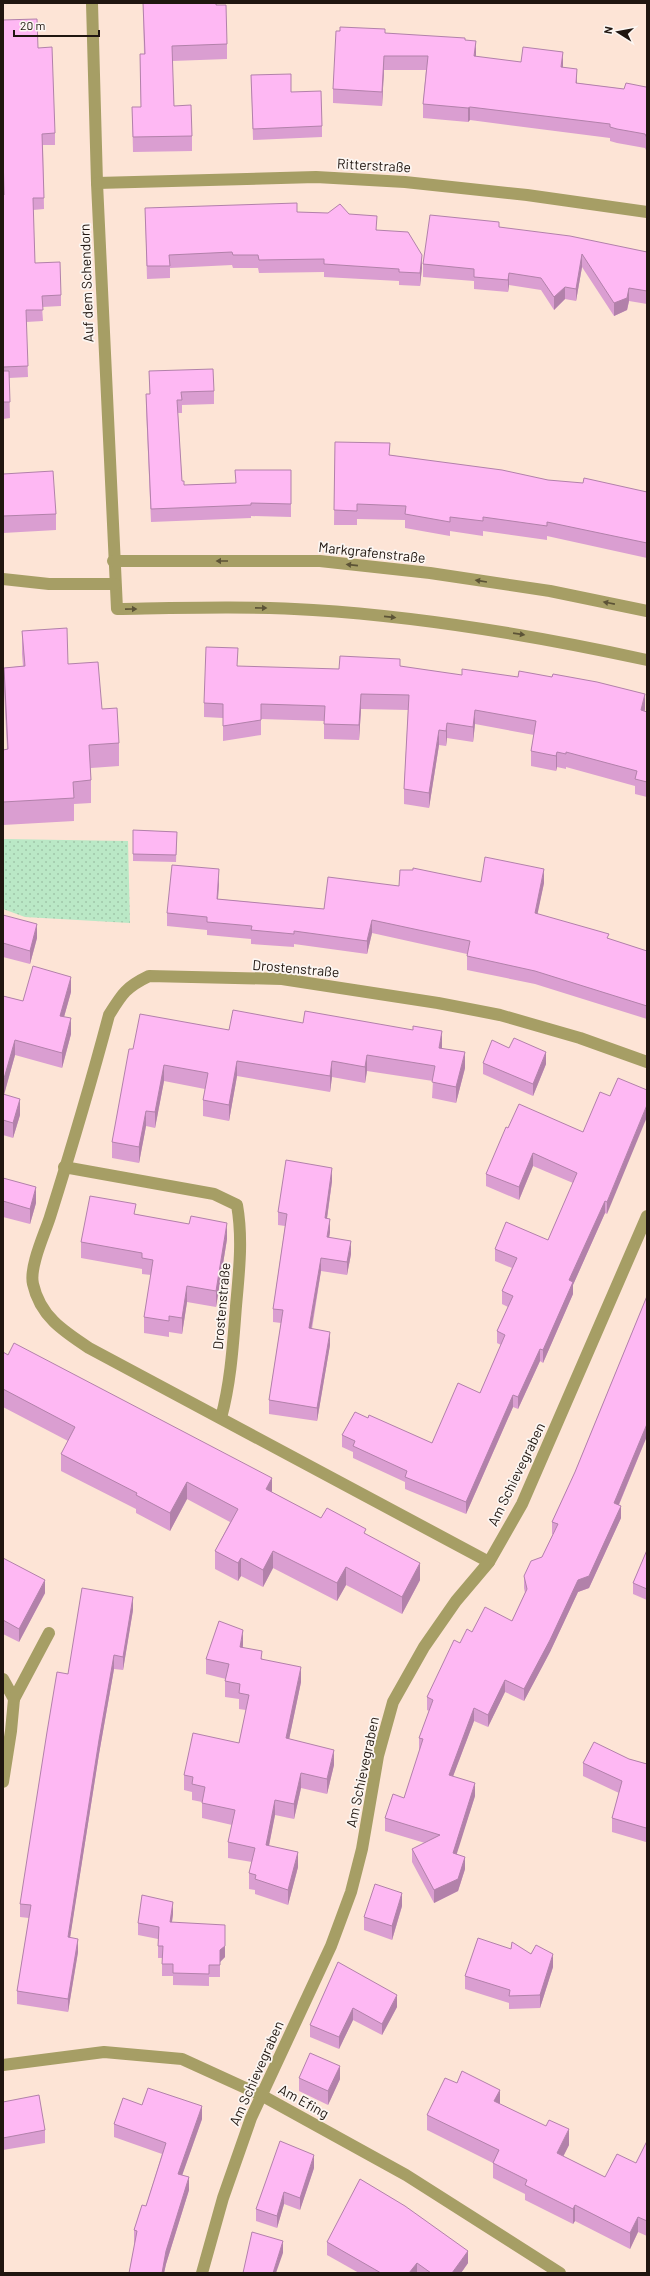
<svg xmlns="http://www.w3.org/2000/svg" width="650" height="2276" font-family="Barlow,sans-serif">
  <style>
    .grass { fill: url(#grass-dots) }
    .lines { fill: none; stroke-linecap: round; stroke-linejoin: round }
    .street { stroke: #a69e65; stroke-width: 12 }
    .wall { fill: #da9ed1 }
    .shaded-wall { fill: #b281aa }
    .building { fill: #feb8f3; stroke: #b281aa }
    .oneway { fill: #5c5336 }
    .labels { text-anchor: middle; dominant-baseline: central; stroke-width: 3.5; stroke-linejoin: round; paint-order: stroke }
    .street-label { font-size: 14px; fill: #201610; stroke: #fcf6f2 }
  </style>
  <defs>
    <pattern id="grass-dots" width="8" height="8" patternUnits="userSpaceOnUse"><rect width="8" height="8" fill="#bae8c6"/><path d="M2 2h.1M6 6h.1" fill="none" stroke="#a0c6a9" stroke-width="1.8" stroke-linecap="round"/></pattern>
  </defs>
  <rect width="100%" height="100%" fill="#fde4d6"/>
  <!-- grass -->
  <polygon class="grass" points="3,839 128,841 130,923 25,917 3,909"/>
  <g class="lines">
    <!-- street -->
    <g class="street">
      <path d="M92,3L97,183L117,609C182,608 248,606 313,610C425,617 537,636 647,660"/>
      <polyline points="97,183 316,177 405,182 527,195 647,212"/>
      <polyline points="113,561 320,561 430,573 550,591 647,611"/>
      <polyline points="3,579 49,584 115,584"/>
      <path d="M64,1167L214,1194L237,1205C243,1239 239,1272 236,1306C233,1344 231,1381 221,1418"/>
      <path d="M489,1562L89,1348C63,1331 40,1316 33,1284C29,1267 45,1233 50,1217C71,1150 91,1083 109,1015C122,994 126,987 149,976L282,979L438,1003L500,1015L580,1038L647,1062"/>
      <polyline points="3,1679 14,1699 11,1731 3,1782"/>
      <polyline points="14,1699 49,1633"/>
      <polyline points="3,2065 104,2052 182,2059 261,2095 406,2175 560,2273"/>
      <polyline points="202,2273 223,2198 251,2118 331,1946 351,1892 362,1849 378,1756 393,1702 424,1647 456,1601 489,1562 522,1504 647,1216"/>
    </g>
  </g>
  <!-- wall -->
  <g class="wall">
    <polygon points="143,3 216,3 227,44 227,59 172,61 174,106 192,136 192,151 133,152 132,107 141,107 140,54 144,54"/>
    <polygon points="3,20 38,48 55,133 55,145 43,145 44,209 33,210 35,263 61,295 61,306 42,307 43,321 26,322 28,377 9,378 10,418 3,419 3,195 4,195 3,161"/>
    <polygon points="385,33 465,40 476,57 563,67 577,83 624,89 646,87 647,86 647,152 645,148 617,143 610,141 610,138 470,120 468,122 423,118 423,104 426,70 384,70 382,106 333,103 333,89"/>
    <polygon points="251,75 291,92 322,126 322,137 253,140"/>
    <polygon points="145,208 297,212 349,214 377,230 422,268 420,286 399,285 399,281 324,277 324,272 259,273 258,268 233,268 232,265 170,268 170,278 147,279"/>
    <polygon points="499,227 647,252 647,304 629,301 627,310 614,316 582,267 576,301 565,299 554,310 541,290 509,285 508,292 474,289 474,281 423,277 423,264"/>
    <polygon points="149,371 214,391 214,404 182,405 182,413 178,413 182,481 184,485 235,483 291,470 291,517 251,516 251,518 151,522 146,407 146,394 150,394"/>
    <polygon points="335,442 390,455 548,480 647,492 647,558 547,536 547,540 483,531 483,536 450,531 450,536 405,528 405,520 357,519 357,525 334,525"/>
    <polygon points="3,474 56,514 56,530 3,533"/>
    <polygon points="22,631 68,664 102,709 119,743 119,766 91,768 91,803 74,804 74,821 3,825 3,750 7,749 4,690 4,668 23,666 22,654"/>
    <polygon points="400,666 645,709 645,711 647,712 647,797 635,794 635,786 566,767 566,769 557,767 556,771 531,766 531,751 534,735 475,724 473,742 447,738 446,746 439,745 429,808 404,804 404,789 408,710 361,709 359,740 324,739 324,721 261,719 261,735 223,741 223,718 204,717 204,703 339,669"/>
    <polygon points="133,830 177,832 176,862 133,861"/>
    <polygon points="481,882 544,883 537,914 609,939 647,951 647,1019 535,984 467,970 467,954 372,933 367,954 294,944 294,947 251,944 251,939 207,935 207,930 167,926 167,913 219,883 218,899 324,909 399,886"/>
    <polygon points="3,916 37,938 30,964 3,957"/>
    <polygon points="71,992 64,1017 71,1034 62,1068 15,1055 4,1095 20,1115 13,1138 3,1135 3,996 23,1001"/>
    <polygon points="303,1023 442,1047 442,1048 465,1068 456,1103 432,1098 433,1081 367,1071 365,1083 332,1077 330,1092 237,1076 229,1121 203,1116 203,1100 205,1089 164,1081 155,1128 146,1126 139,1163 112,1158 112,1142 133,1049 229,1030"/>
    <polygon points="509,1048 546,1064 533,1096 483,1074 483,1063"/>
    <polygon points="610,1096 607,1214 605,1213 573,1285 573,1294 543,1363 540,1361 518,1409 513,1407 466,1514 405,1489 405,1482 353,1458 353,1452 342,1447 342,1435 368,1418 432,1443 480,1393 501,1345 497,1343 497,1331 508,1307 502,1304 502,1291 512,1268 495,1261 495,1249 548,1240 573,1183 533,1166 519,1200 486,1186 486,1174 508,1128 583,1132"/>
    <polygon points="3,1178 36,1203 30,1224 3,1217"/>
    <polygon points="332,1181 327,1219 330,1232 329,1237 351,1254 347,1275 321,1271 312,1329 330,1345 317,1421 269,1414 269,1400 281,1323 273,1322 273,1309 285,1226 278,1225 278,1212"/>
    <polygon points="136,1214 227,1239 216,1307 187,1302 182,1334 169,1332 169,1337 144,1333 144,1317 151,1275 142,1274 142,1269 81,1258 81,1242"/>
    <polygon points="647,1296 647,1436 619,1505 621,1518 589,1588 578,1592 550,1652 524,1701 505,1692 488,1727 474,1721 453,1776 475,1796 456,1854 465,1869 458,1891 434,1903 412,1862 412,1849 425,1843 385,1831 385,1818 404,1798 420,1750 419,1750 419,1738 429,1711 427,1710 427,1697 460,1643 472,1632 512,1621 525,1593 524,1588 524,1576 542,1557 553,1534 552,1534 552,1522 575,1472"/>
    <polygon points="3,1352 321,1518 366,1534 420,1580 402,1614 346,1585 337,1601 273,1568 263,1587 241,1576 238,1581 215,1569 215,1551 230,1522 187,1499 170,1531 136,1513 136,1509 61,1471 61,1454 68,1441 3,1407"/>
    <polygon points="647,1550 647,1600 633,1594 633,1583"/>
    <polygon points="3,1558 45,1593 19,1642 3,1634"/>
    <polygon points="133,1610 123,1670 114,1669 99,1754 70,1937 78,1952 68,2012 17,2004 17,1991 29,1918 20,1917 20,1904 68,1674"/>
    <polygon points="243,1645 243,1647 301,1682 289,1739 334,1765 327,1794 301,1788 294,1819 275,1815 269,1846 298,1867 288,1905 255,1894 255,1890 249,1889 249,1873 252,1862 228,1858 228,1842 232,1825 202,1818 202,1802 192,1800 192,1792 184,1790 184,1775 239,1743 246,1710 239,1709 239,1699 225,1697 225,1681 226,1679 206,1674 206,1659"/>
    <polygon points="629,1759 647,1764 647,1839 646,1842 612,1832 612,1818 619,1793 583,1776 583,1763"/>
    <polygon points="402,1906 392,1940 364,1930 364,1917"/>
    <polygon points="173,1914 172,1922 225,1957 220,1962 220,1977 209,1977 209,1986 173,1985 173,1976 162,1976 162,1958 158,1958 158,1939 138,1935 138,1923"/>
    <polygon points="511,1949 531,1954 553,1967 540,2008 509,2009 509,2003 465,1989 465,1976"/>
    <polygon points="338,1962 397,2007 382,2035 353,2020 339,2049 310,2037 310,2025"/>
    <polygon points="299,2078 340,2079 328,2105 299,2091"/>
    <polygon points="457,2083 500,2104 569,2145 563,2156 605,2177 636,2163 647,2141 647,2236 638,2232 630,2249 575,2221 573,2224 525,2200 525,2194 493,2178 493,2163 427,2130 427,2115"/>
    <polygon points="3,2102 45,2130 45,2143 3,2150"/>
    <polygon points="142,2105 202,2119 182,2175 189,2190 166,2264 164,2273 129,2273 135,2243 134,2243 134,2230 146,2206 162,2154 114,2137 114,2124"/>
    <polygon points="314,2168 300,2210 284,2204 277,2228 256,2221 256,2209"/>
    <polygon points="327,2242 468,2263 461,2273 359,2273 327,2255"/>
  </g>
  <!-- shaded-wall -->
  <g class="shaded-wall">
    <polygon points="476,41 476,55 474,70 474,56"/>
    <polygon points="563,52 563,66 561,81 561,67"/>
    <polygon points="384,56 384,70 382,106 382,92"/>
    <polygon points="577,69 577,83 576,83"/>
    <polygon points="470,107 470,120 468,122 468,108"/>
    <polygon points="582,254 582,267 576,301 576,289"/>
    <polygon points="422,255 422,268 420,286 420,273"/>
    <polygon points="509,273 509,285 508,292 508,280"/>
    <polygon points="565,287 565,299 554,310 554,297"/>
    <polygon points="629,288 629,301 627,310 614,316 614,303"/>
    <polygon points="361,694 361,709 359,740 359,725"/>
    <polygon points="645,694 645,709 641,725 641,710"/>
    <polygon points="475,710 475,724 473,742 473,727"/>
    <polygon points="447,723 447,738 446,746 446,731"/>
    <polygon points="439,730 439,745 429,808 429,793"/>
    <polygon points="557,752 557,767 556,771 556,756"/>
    <polygon points="219,869 219,883 217,912 217,899"/>
    <polygon points="544,869 544,883 535,926 535,913"/>
    <polygon points="372,920 372,933 367,954 367,941"/>
    <polygon points="37,924 37,938 30,964 30,951"/>
    <polygon points="71,977 71,992 60,1031 60,1016"/>
    <polygon points="71,1018 71,1034 62,1068 62,1053"/>
    <polygon points="442,1031 442,1047 439,1063 439,1048"/>
    <polygon points="15,1040 15,1055 3,1098 3,1082"/>
    <polygon points="465,1052 465,1068 456,1103 456,1087"/>
    <polygon points="546,1052 546,1064 533,1096 533,1084"/>
    <polygon points="367,1055 367,1071 365,1083 365,1067"/>
    <polygon points="237,1061 237,1076 229,1121 229,1105"/>
    <polygon points="332,1061 332,1077 330,1092 330,1076"/>
    <polygon points="164,1065 164,1081 155,1128 155,1112"/>
    <polygon points="20,1099 20,1115 13,1138 13,1123"/>
    <polygon points="647,1105 647,1117 607,1214 607,1202"/>
    <polygon points="146,1111 146,1126 139,1163 139,1147"/>
    <polygon points="533,1153 533,1166 519,1200 519,1187"/>
    <polygon points="332,1168 332,1181 325,1232 325,1218"/>
    <polygon points="36,1187 36,1203 30,1224 30,1209"/>
    <polygon points="605,1201 605,1213 573,1285 573,1294 543,1363 543,1350 569,1280"/>
    <polygon points="330,1219 330,1232 327,1250 327,1237"/>
    <polygon points="227,1223 227,1239 216,1307 216,1291"/>
    <polygon points="351,1241 351,1254 347,1275 347,1262"/>
    <polygon points="321,1258 321,1271 309,1341 309,1328"/>
    <polygon points="187,1286 187,1302 182,1334 182,1318"/>
    <polygon points="330,1332 330,1345 317,1421 317,1408"/>
    <polygon points="540,1349 540,1361 518,1409 518,1397"/>
    <polygon points="513,1395 513,1407 466,1514 466,1502"/>
    <polygon points="647,1424 647,1436 614,1516 614,1503"/>
    <polygon points="272,1478 272,1496 266,1489"/>
    <polygon points="187,1482 187,1499 170,1531 170,1513"/>
    <polygon points="621,1506 621,1518 589,1588 578,1592 550,1652 524,1701 524,1689 578,1580"/>
    <polygon points="273,1551 273,1568 263,1587 263,1570"/>
    <polygon points="241,1558 241,1576 238,1581 238,1563"/>
    <polygon points="420,1563 420,1580 402,1614 402,1597"/>
    <polygon points="346,1567 346,1585 337,1601 337,1583"/>
    <polygon points="45,1580 45,1593 19,1642 19,1629"/>
    <polygon points="133,1597 133,1610 123,1670 123,1657"/>
    <polygon points="243,1630 243,1645 240,1662 240,1647"/>
    <polygon points="114,1655 114,1669 99,1754 68,1951 68,1937 99,1740"/>
    <polygon points="301,1667 301,1682 286,1754 286,1738"/>
    <polygon points="505,1680 505,1692 488,1727 488,1715"/>
    <polygon points="474,1708 474,1721 449,1787 449,1775"/>
    <polygon points="334,1750 334,1765 327,1794 327,1779"/>
    <polygon points="301,1773 301,1788 294,1819 294,1804"/>
    <polygon points="475,1783 475,1796 453,1866 453,1853"/>
    <polygon points="275,1800 275,1815 266,1860 266,1845"/>
    <polygon points="647,1826 647,1839 646,1842 646,1828"/>
    <polygon points="298,1852 298,1867 288,1905 288,1890"/>
    <polygon points="465,1857 465,1869 458,1891 434,1903 434,1890"/>
    <polygon points="402,1893 402,1906 392,1940 392,1926"/>
    <polygon points="173,1902 173,1914 170,1934 170,1922"/>
    <polygon points="225,1925 225,1957 220,1962 220,1950"/>
    <polygon points="78,1939 78,1952 68,2012 68,1999"/>
    <polygon points="553,1954 553,1967 540,2008 540,1995"/>
    <polygon points="397,1995 397,2007 382,2035 382,2024"/>
    <polygon points="353,2008 353,2020 339,2049 339,2037"/>
    <polygon points="340,2066 340,2079 328,2105 328,2091"/>
    <polygon points="500,2090 500,2105 494,2101"/>
    <polygon points="202,2106 202,2119 178,2187 178,2174"/>
    <polygon points="569,2129 569,2145 557,2169 557,2153"/>
    <polygon points="314,2155 314,2168 300,2210 300,2198"/>
    <polygon points="189,2177 189,2190 166,2264 164,2273 162,2273 166,2251"/>
    <polygon points="284,2192 284,2204 277,2228 277,2216"/>
    <polygon points="575,2205 575,2221 573,2224 573,2209"/>
    <polygon points="638,2217 638,2232 630,2249 630,2233"/>
    <polygon points="283,2241 283,2253 276,2273 273,2273"/>
    <polygon points="468,2251 468,2263 461,2273 452,2273"/>
    <polygon points="417,2263 417,2273 409,2273"/>
  </g>
  <!-- building -->
  <g class="building">
    <polygon points="143,3 216,3 216,5 226,5 227,44 172,46 174,106 191,105 192,136 133,137 132,107 141,107 140,54 145,54"/>
    <polygon points="37,19 38,48 52,47 55,133 42,134 44,198 33,198 35,263 60,262 61,295 42,296 43,310 26,310 28,366 3,367 3,195 4,195 3,150 3,20"/>
    <polygon points="340,27 385,29 385,33 465,38 465,40 476,41 474,56 521,62 523,47 563,52 561,67 577,69 576,83 624,89 626,83 646,87 647,86 647,138 645,134 617,129 610,127 610,124 470,107 468,108 423,104 428,56 384,56 382,92 333,89 336,31 340,31"/>
    <polygon points="291,74 291,92 321,91 322,126 253,129 251,75"/>
    <polygon points="297,203 297,212 328,213 340,204 349,214 377,216 376,230 408,232 422,255 420,273 399,272 399,269 324,264 324,259 259,260 258,255 233,255 232,252 169,255 170,266 147,266 145,208"/>
    <polygon points="430,215 499,222 499,227 570,236 647,252 647,291 629,288 627,298 614,303 582,254 576,289 565,287 554,297 541,278 509,273 508,280 474,277 474,269 423,264"/>
    <polygon points="213,369 214,391 181,392 182,400 177,400 182,481 184,481 184,485 236,483 235,470 291,470 291,504 251,503 251,505 151,509 146,394 150,394 149,371"/>
    <polygon points="3,371 9,371 10,402 3,402"/>
    <polygon points="335,442 390,443 389,455 502,470 548,480 583,483 584,478 647,492 647,543 547,522 547,526 483,517 483,521 450,517 450,522 405,514 406,506 357,504 357,511 334,510"/>
    <polygon points="53,471 56,514 3,516 3,474"/>
    <polygon points="67,628 68,664 98,662 102,709 117,708 119,743 89,745 91,780 73,782 74,798 3,802 3,750 8,749 4,668 25,666 22,631"/>
    <polygon points="206,647 238,648 237,666 339,669 340,656 400,659 400,666 462,675 462,669 518,677 519,671 552,677 553,674 597,682 645,694 641,710 647,712 647,782 635,779 637,771 566,752 566,754 557,752 556,756 531,751 536,721 475,710 473,727 447,723 446,731 439,730 429,793 404,789 409,695 361,694 359,725 324,724 325,706 261,704 261,720 223,726 223,704 204,703"/>
    <polygon points="133,830 177,832 176,855 133,854"/>
    <polygon points="485,857 544,869 535,913 609,934 607,938 647,951 647,1006 535,971 467,956 470,941 372,920 367,941 294,931 294,934 251,930 252,926 207,922 207,917 167,913 172,865 219,869 217,899 324,909 328,877 399,886 400,870 413,870 413,868 481,882"/>
    <polygon points="3,915 37,924 30,951 3,943"/>
    <polygon points="33,966 71,977 60,1016 71,1018 62,1053 15,1040 3,1082 3,996 23,1001"/>
    <polygon points="233,1010 303,1023 305,1011 413,1030 413,1026 442,1031 439,1048 465,1052 456,1087 432,1082 435,1066 367,1055 365,1067 332,1061 330,1076 237,1061 229,1105 203,1100 208,1073 164,1065 155,1112 146,1111 139,1147 112,1142 129,1049 133,1049 140,1014 229,1030"/>
    <polygon points="514,1038 546,1052 533,1084 483,1063 492,1040 509,1048"/>
    <polygon points="618,1078 647,1090 647,1105 607,1202 605,1201 569,1280 573,1282 543,1350 540,1349 518,1397 513,1395 466,1502 405,1477 407,1471 353,1446 355,1441 342,1435 355,1412 368,1418 369,1415 432,1443 458,1383 480,1393 505,1335 497,1331 513,1296 502,1291 517,1258 495,1249 506,1222 548,1240 577,1173 533,1153 519,1187 486,1174 506,1127 508,1128 519,1104 583,1132 600,1092 610,1096"/>
    <polygon points="3,1094 20,1099 13,1123 3,1120"/>
    <polygon points="286,1160 332,1168 325,1218 330,1219 327,1237 351,1241 347,1262 321,1258 309,1328 330,1332 317,1408 269,1400 283,1310 273,1309 287,1214 278,1212"/>
    <polygon points="3,1178 36,1187 30,1209 3,1201"/>
    <polygon points="90,1196 136,1204 134,1214 189,1224 191,1216 227,1223 216,1291 187,1286 182,1318 169,1316 169,1321 144,1317 153,1260 142,1258 142,1253 81,1242"/>
    <polygon points="647,1296 647,1424 614,1503 621,1506 589,1576 578,1580 550,1640 524,1689 505,1680 488,1715 474,1708 449,1775 475,1783 453,1853 465,1857 458,1879 434,1890 412,1849 440,1835 385,1818 393,1794 404,1798 423,1739 419,1738 433,1700 427,1697 454,1640 460,1643 467,1629 472,1632 485,1607 512,1621 527,1589 524,1576 531,1561 542,1557 558,1524 552,1522 575,1472"/>
    <polygon points="14,1343 272,1478 266,1489 321,1518 327,1508 366,1529 364,1533 420,1563 402,1597 346,1567 337,1583 273,1551 263,1570 241,1558 238,1563 215,1551 238,1509 187,1482 170,1513 136,1495 137,1493 61,1454 75,1427 3,1389 3,1352 8,1355"/>
    <polygon points="647,1550 647,1589 633,1583"/>
    <polygon points="3,1558 45,1580 19,1629 3,1620"/>
    <polygon points="82,1588 133,1597 123,1657 114,1655 99,1740 68,1937 78,1939 68,1999 17,1991 31,1905 20,1904 47,1732 57,1672 68,1674"/>
    <polygon points="219,1621 243,1630 240,1647 262,1651 261,1659 301,1667 286,1738 334,1750 327,1779 301,1773 294,1804 275,1800 266,1845 298,1852 288,1890 255,1879 256,1875 249,1873 255,1848 228,1842 235,1810 202,1803 205,1787 192,1784 193,1777 184,1775 193,1733 239,1743 249,1695 239,1693 240,1684 225,1681 229,1664 206,1659"/>
    <polygon points="594,1742 629,1759 647,1764 647,1826 646,1828 612,1818 622,1781 583,1763"/>
    <polygon points="375,1884 402,1893 392,1926 364,1917"/>
    <polygon points="142,1895 173,1902 170,1922 225,1925 225,1946 220,1950 220,1965 209,1965 209,1974 173,1973 173,1964 162,1964 163,1946 158,1946 159,1927 138,1923"/>
    <polygon points="478,1938 511,1949 512,1942 531,1954 536,1945 553,1954 540,1995 509,1996 510,1990 465,1976"/>
    <polygon points="338,1962 397,1995 382,2024 353,2008 339,2037 310,2025"/>
    <polygon points="310,2053 340,2066 328,2091 299,2078"/>
    <polygon points="462,2071 500,2090 494,2101 546,2126 549,2120 569,2129 557,2153 605,2177 617,2154 636,2163 647,2141 647,2221 638,2217 630,2233 575,2205 573,2209 525,2185 527,2180 493,2163 499,2150 427,2115 445,2078 457,2083"/>
    <polygon points="148,2088 202,2106 178,2174 189,2177 166,2251 162,2273 129,2273 137,2231 134,2230 142,2205 146,2206 166,2143 114,2124 123,2098 142,2105"/>
    <polygon points="39,2095 45,2130 3,2138 3,2102"/>
    <polygon points="280,2141 314,2155 300,2198 284,2192 277,2216 256,2209"/>
    <polygon points="360,2179 405,2206 468,2251 452,2273 431,2273 417,2263 409,2273 381,2273 327,2242"/>
    <polygon points="252,2232 283,2241 273,2273 243,2273"/>
  </g>
  <!-- one-way arrows -->
  <defs><path id="oneway-solid" d="M-6-.8H1V-3.2L6.5 0L1 3.2V.8H-6Z"/></defs>
  <g class="oneway">
    <use href="#oneway-solid" transform="translate(222 561) rotate(180)"/>
    <use href="#oneway-solid" transform="translate(352 565) rotate(-174)"/>
    <use href="#oneway-solid" transform="translate(481 581) rotate(-171)"/>
    <use href="#oneway-solid" transform="translate(609 603) rotate(-169)"/>
    <use href="#oneway-solid" transform="translate(261 608) rotate(1)"/>
    <use href="#oneway-solid" transform="translate(131 609) rotate(-1)"/>
    <use href="#oneway-solid" transform="translate(390 617) rotate(6)"/>
    <use href="#oneway-solid" transform="translate(519 634) rotate(8)"/>
  </g>
  <g class="labels">
    <!-- street labels -->
    <g class="street-label">
      <text transform="translate(374 165) rotate(3)">Ritterstraße</text>
      <text transform="translate(86 283) rotate(-92)">Auf dem Schendorn</text>
      <text transform="translate(372 552) rotate(6)">Markgrafenstraße</text>
      <text transform="translate(296 968) rotate(5)">Drostenstraße</text>
      <text transform="translate(221 1306) rotate(-85)">Drostenstraße</text>
      <text transform="translate(516 1474) rotate(-64)">Am Schievegraben</text>
      <text transform="translate(362 1772) rotate(-78)">Am Schievegraben</text>
      <text transform="translate(256 2073) rotate(-66)">Am Schievegraben</text>
      <text transform="translate(304 2101) rotate(29)">Am Efing</text>
    </g>
  </g>
  <!-- border -->
  <rect width="650" height="2276" fill="none" stroke="#201610" stroke-width="8"/>
  <!-- north arrow -->
  <g transform="translate(618 32) rotate(281)" stroke="#fcf6f2" stroke-width="3" paint-order="stroke">
  <path d="M0-3L7 15L0 10L-7 15Z" fill="#201610"/>
  <text y="-6" font-size="11" font-weight="bold" text-anchor="middle" fill="#201610">N</text>
  </g>
  <!-- scale -->
  <path d="M14 30v6h85v-6" fill="none" stroke="#201610" stroke-width="2"/>
  <text x="20" y="30" font-size="12" fill="#201610" stroke="#fcf6f2" stroke-width="3" paint-order="stroke">20 m</text>
</svg>
